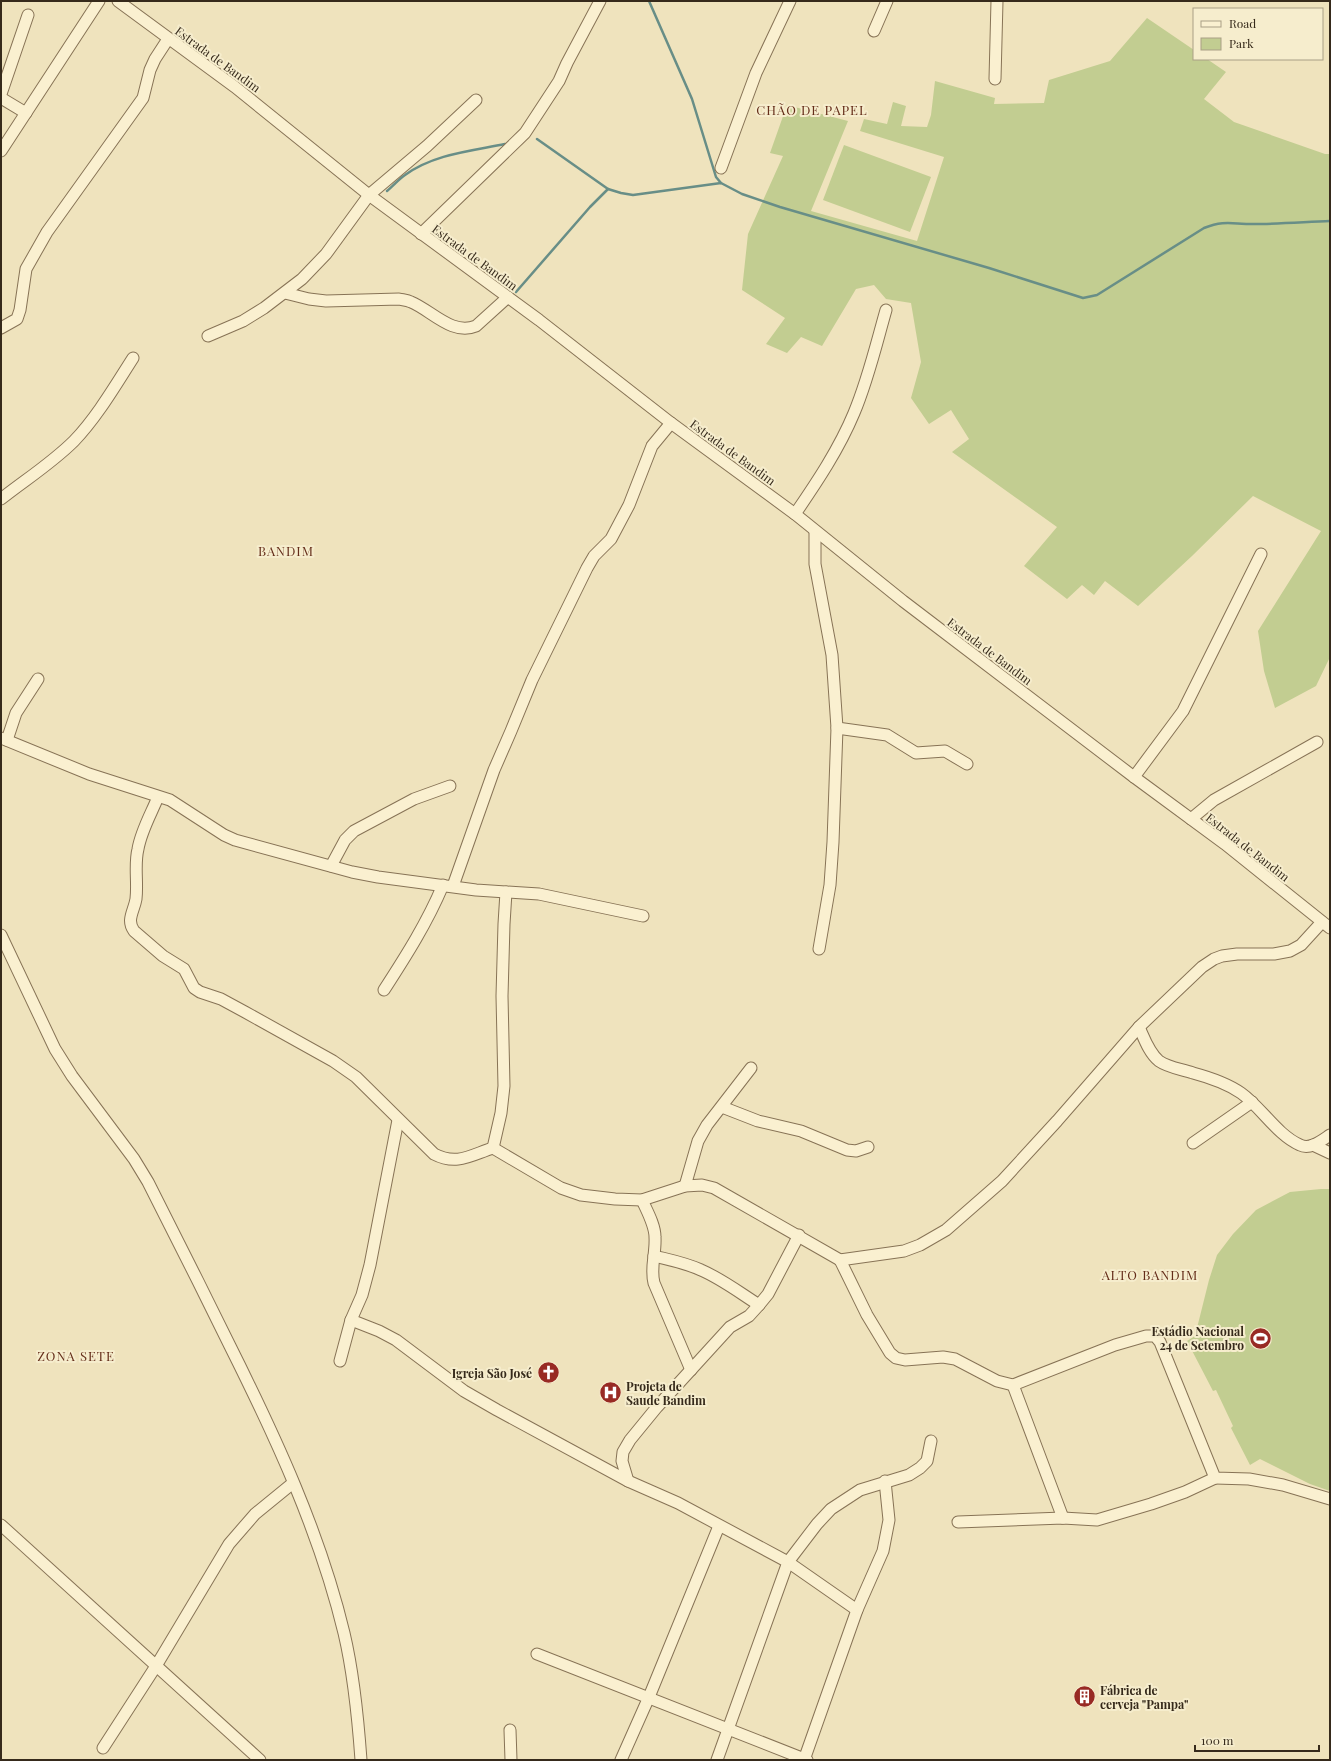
<svg xmlns="http://www.w3.org/2000/svg" width="1331" height="1761" font-family="'Playfair Display',serif">
  <style>
    .green { fill: #c2cd91 }
    .lines { fill: none; stroke-linecap: round; stroke-linejoin: round }
    .stream { stroke: #688e87; stroke-width: 2.5 }
    .minor-casing { stroke: #877356; stroke-width: 13 }
    .minor { stroke: #faf0d0; stroke-width: 11 }
    .labels { text-anchor: middle; dominant-baseline: central; stroke-width: 4; stroke-linejoin: round; paint-order: stroke }
    .street-label { font-size: 12px; fill: #362a1b; stroke: #f6edcd }
    .poi-label { font-size: 12px; font-weight: bold; fill: #362a1b; stroke: #f6edcd; text-anchor: end }
    .neighbourhood-label { font-size: 13px; letter-spacing: 1px; fill: #642d19; stroke: #f6edcd }
  </style>
  <rect width="100%" height="100%" fill="#efe3bd"/>
  <!-- green -->
  <g class="green">
    <polygon points="1147,18 1194,50 1194,59 1207,59 1226,72 1204,99 1234,122 1325,154 1330,154 1330,657 1316,686 1275,708 1264,671 1258,631 1321,531 1253,496 1192,556 1138,606 1105,581 1094,595 1082,585 1067,599 1024,566 1057,527 952,452 969,439 951,410 929,424 911,398 921,362 911,303 886,299 874,285 856,289 822,346 801,337 787,353 766,344 785,318 742,290 748,234 783,156 770,153 787,105 848,121 811,211 917,241 944,157 860,131 864,119 887,124 893,102 906,106 901,126 927,127 931,115 935,81 995,98 994,104 1044,103 1049,80 1110,61"/>
    <polygon points="844,145 931,177 910,232 823,200"/>
    <polygon points="1321,1189 1330,1189 1330,1491 1310,1484 1260,1459 1250,1465 1231,1428 1233,1426 1216,1390 1213,1391 1187,1341 1195,1336 1209,1280 1217,1255 1233,1234 1256,1210 1290,1192"/>
  </g>
  <g class="lines">
    <!-- stream -->
    <g class="stream">
      <polyline points="649,1 692,99 716,177 721,183"/>
      <path d="M537,139L608,189L621,193L633,195L721,183L742,194L780,207L989,268L1083,298L1097,295L1204,228C1225,220 1231,224 1253,224C1278,224 1304,222 1330,221"/>
      <path d="M387,191C393,186 399,179 405,175C434,154 471,151 505,144"/>
      <polyline points="516,292 590,207 608,189"/>
    </g>
    <defs>
      <g id="minor">
        <polyline points="118,1 235,87 369,195 539,320 671,423 795,514 903,601 1134,777 1225,844 1330,928"/>
        <polyline points="874,31 887,1"/>
        <polyline points="995,79 997,1"/>
        <polyline points="1,94 28,15"/>
        <polyline points="1,98 26,113"/>
        <polyline points="1,151 99,1"/>
        <polyline points="721,168 756,73 790,1"/>
        <polyline points="421,234 525,133 559,81 567,63 600,1"/>
        <path d="M285,293L309,299L326,301L399,299C403,300 407,300 411,302C431,310 452,336 476,326L508,297"/>
        <polyline points="1,328 17,319 20,310 26,269 47,232 143,98 150,70 155,59 168,39"/>
        <polyline points="208,336 243,321 264,308 302,279 326,254 369,195 427,146 476,100"/>
        <path d="M1,499C25,480 52,463 74,441C97,417 115,386 133,358"/>
        <path d="M795,514C817,482 839,449 854,413C868,380 876,345 886,310"/>
        <polyline points="815,531 815,564 832,655 837,728 833,842 830,885 819,949"/>
        <polyline points="837,728 887,735 916,753 945,751 967,764"/>
        <polyline points="1,738 89,774 170,800 224,835 235,840 352,872 378,877 476,890 539,894 643,916"/>
        <polyline points="7,740 16,713 38,679"/>
        <polyline points="1134,777 1183,711 1261,554"/>
        <path d="M158,797C151,814 141,831 138,849C134,865 138,882 136,899C134,911 126,920 134,931L163,956L184,969L194,988L200,992L221,999L245,1012L333,1061L356,1077L434,1154C457,1166 471,1155 493,1148L561,1188L581,1195L615,1199L642,1200L685,1186L702,1185L714,1188L840,1260L904,1251L920,1245L946,1230L1002,1181L1057,1121L1139,1027L1202,967L1214,959L1222,956L1237,954H1274L1290,951L1301,945L1322,922"/>
        <polyline points="1191,819 1214,800 1317,742"/>
        <polyline points="331,866 345,840 354,831 414,799 450,786"/>
        <polyline points="453,886 494,770 511,731 532,680 587,568 594,556 611,539 629,505 652,446 671,423"/>
        <path d="M1,935L55,1049L72,1076L134,1159L148,1182C176,1237 203,1291 230,1346C276,1438 320,1533 344,1633C354,1675 358,1718 361,1760"/>
        <path d="M384,990C406,956 427,923 443,885"/>
        <path d="M1139,1027C1144,1038 1149,1053 1159,1061C1169,1068 1182,1069 1193,1073C1208,1077 1228,1084 1241,1093C1261,1107 1277,1135 1300,1145C1310,1150 1321,1141 1330,1135"/>
        <polyline points="722,1107 758,1121 801,1131 847,1150 856,1151 868,1147"/>
        <polyline points="1193,1143 1252,1102"/>
        <polyline points="1313,1145 1330,1153"/>
        <polyline points="493,1148 501,1113 504,1086 502,996 504,924 506,892"/>
        <polyline points="685,1186 698,1141 707,1125 751,1068"/>
        <path d="M642,1200C647,1211 655,1225 655,1237C656,1254 650,1268 654,1283L691,1370"/>
        <path d="M654,1256C670,1260 686,1263 701,1270C722,1279 740,1293 759,1305"/>
        <polyline points="840,1260 867,1315 890,1353 896,1358 905,1360 943,1357 955,1359 997,1381 1013,1385 1115,1345 1146,1336 1155,1336 1160,1342 1215,1478 1249,1479 1283,1485 1330,1499"/>
        <polyline points="351,1320 379,1331 396,1340 464,1391 497,1410 628,1481 678,1503 788,1562 857,1610"/>
        <polyline points="340,1361 351,1320 362,1295 370,1265 398,1120"/>
        <polyline points="1013,1385 1063,1518"/>
        <polyline points="628,1481 622,1461 623,1452 630,1440 657,1407 730,1327 749,1316 759,1305 768,1294 799,1235"/>
        <polyline points="958,1522 1063,1518 1097,1520 1151,1504 1185,1492 1215,1478"/>
        <polyline points="1,1525 260,1760"/>
        <polyline points="537,1654 807,1760"/>
        <polyline points="510,1730 511,1760"/>
        <polyline points="103,1748 156,1666 229,1544 255,1514 293,1483"/>
        <polyline points="621,1760 649,1697 719,1526"/>
        <polyline points="717,1760 788,1562 817,1524 831,1509 860,1490 909,1475 920,1468 927,1461 931,1441"/>
        <polyline points="804,1760 857,1610 883,1551 889,1520 885,1481"/>
      </g>
    </defs>
    <!-- minor casing -->
    <use href="#minor" class="minor-casing"/>
    <!-- minor -->
    <use href="#minor" class="minor"/>
  </g>
  <!-- icons -->
  <defs>
    <symbol id="stadium-disc" viewBox="-11 -11 22 22"><circle r="9.5" fill="#982a24" stroke="#f6edcd"/><path d="M0-5a6.5 5 0 1 0 0 10a6.5 5 0 1 0 0-10ZM-3.5-1.8h7v3.6h-7Z" fill="#fff"/></symbol>
    <symbol id="church-disc" viewBox="-11 -11 22 22"><circle r="9.5" fill="#982a24" stroke="#f6edcd"/><path d="M-1.2-6h2.4v3.5h3.3v2.4h-3.3V6h-2.4V-.1h-3.3v-2.4h3.3Z" fill="#fff"/></symbol>
    <symbol id="hospital-disc" viewBox="-11 -11 22 22"><circle r="9.5" fill="#982a24" stroke="#f6edcd"/><path d="M-5-5h3v3.5h4V-5h3V5h-3V1.5h-4V5h-3Z" fill="#fff"/></symbol>
    <symbol id="building-disc" viewBox="-11 -11 22 22"><circle r="9.5" fill="#982a24" stroke="#f6edcd"/><path d="M-4-6H4V6H1V3H-1V6H-4ZM-2.5-4.3h1.7v1.8h-1.7ZM.8-4.3h1.7v1.8H.8ZM-2.5-1h1.7V.8h-1.7ZM.8-1h1.7V.8H.8Z" fill="#fff"/></symbol>
  </defs>
  <g fill-rule="evenodd">
    <use href="#stadium-disc" x="1248" y="1326" width="25" height="25"/>
    <use href="#church-disc" x="536" y="1360" width="25" height="25"/>
    <use href="#hospital-disc" x="598" y="1380" width="25" height="25"/>
    <use href="#building-disc" x="1072" y="1684" width="25" height="25"/>
  </g>
  <g class="labels">
    <!-- street labels -->
    <g class="street-label">
      <text transform="translate(218 59) rotate(36)">Estrada de Bandim</text>
      <text transform="translate(475 257) rotate(36)">Estrada de Bandim</text>
      <text transform="translate(733 452) rotate(36)">Estrada de Bandim</text>
      <text transform="translate(990 651) rotate(37)">Estrada de Bandim</text>
      <text transform="translate(1248 847) rotate(38)">Estrada de Bandim</text>
    </g>
    <!-- poi labels -->
    <g class="poi-label">
      <text x="1244" y="1331">Estádio Nacional<tspan x="1244" dy="14">24 de Setembro</tspan></text>
      <text x="532" y="1373">Igreja São José</text>
      <text x="626" y="1386" text-anchor="start">Projeta de<tspan x="626" dy="14">Saude Bandim</tspan></text>
      <text x="1100" y="1690" text-anchor="start">Fábrica de<tspan x="1100" dy="14">cerveja "Pampa"</tspan></text>
    </g>
    <!-- neighbourhood labels -->
    <g class="neighbourhood-label">
      <text x="812" y="109">CHÃO DE PAPEL</text>
      <text x="286" y="550">BANDIM</text>
      <text x="1150" y="1274">ALTO BANDIM</text>
      <text x="76" y="1355">ZONA SETE</text>
    </g>
  </g>
  <!-- border -->
  <rect width="1331" height="1761" fill="none" stroke="#362a1b" stroke-width="4"/>
  <!-- legend -->
  <rect x="1193" y="8" width="130" height="52" fill="#f6edcd" stroke="#a99f86"/>
  <rect x="1201" y="21" width="20" height="6" fill="#faf0d0" stroke="#a99f86"/>
  <text x="1229" y="28" font-size="12" fill="#362a1b">Road</text>
  <rect x="1201" y="38" width="20" height="12" fill="#c2cd91" stroke="#a99f86"/>
  <text x="1229" y="48" font-size="12" fill="#362a1b">Park</text>
  <!-- scale -->
  <path d="M1195 1745v6h124v-6" fill="none" stroke="#362a1b" stroke-width="2"/>
  <text x="1201" y="1745" font-size="12" fill="#362a1b" stroke="#f6edcd" stroke-width="3" paint-order="stroke">100 m</text>
</svg>
